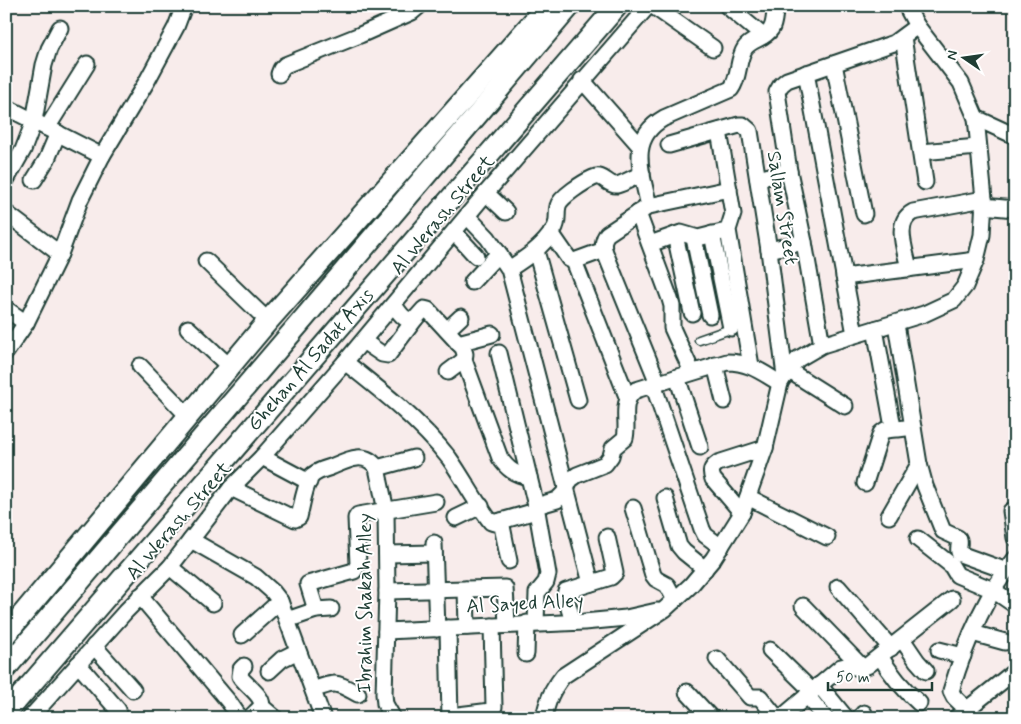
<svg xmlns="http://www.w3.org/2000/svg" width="1021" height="724" font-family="Mynerve,sans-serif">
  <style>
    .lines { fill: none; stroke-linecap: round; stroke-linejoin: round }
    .lane-casing { stroke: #1f3d34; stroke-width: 11 }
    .street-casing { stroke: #1f3d34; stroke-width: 19 }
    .secondary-casing { stroke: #1f3d34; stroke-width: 24 }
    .lane { stroke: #fff; stroke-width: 8 }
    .street { stroke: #fff; stroke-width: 15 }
    .secondary { stroke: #fff; stroke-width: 20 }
    .labels { text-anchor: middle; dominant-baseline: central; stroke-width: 4; stroke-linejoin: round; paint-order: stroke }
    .street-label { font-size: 20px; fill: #1f3d34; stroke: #fff }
  </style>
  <rect width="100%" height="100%" fill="#f8eceb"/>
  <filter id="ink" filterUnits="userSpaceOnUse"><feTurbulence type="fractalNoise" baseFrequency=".02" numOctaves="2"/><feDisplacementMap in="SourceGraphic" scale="10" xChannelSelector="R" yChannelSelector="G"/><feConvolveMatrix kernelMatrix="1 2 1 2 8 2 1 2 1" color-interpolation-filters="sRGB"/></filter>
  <g filter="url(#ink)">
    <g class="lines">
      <defs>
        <polyline id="lane" points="699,340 733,328"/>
        <g id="street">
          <polyline points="653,6 713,48"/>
          <polyline points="727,6 763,36"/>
          <polyline points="903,37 925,182"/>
          <polyline points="834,64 864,214"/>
          <polyline points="806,73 855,334"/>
          <polyline points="279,74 281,69 285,65 360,35 412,12 419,6"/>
          <polyline points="582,80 640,146"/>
          <polyline points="6,107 102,156"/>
          <polyline points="976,118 1015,136"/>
          <polyline points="47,128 87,64"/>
          <polyline points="719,131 733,214 728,230 751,366"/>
          <polyline points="669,145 739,125 743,125 750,131 769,250 785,376"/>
          <polyline points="921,152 978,147"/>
          <polyline points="758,179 789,171"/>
          <polyline points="6,180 23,150 34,121 44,65 49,49 60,28"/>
          <polyline points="34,180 47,159 58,133"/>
          <polyline points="486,193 506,212"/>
          <path d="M649,206C642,173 627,139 664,118L731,89C740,77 737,60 745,48C751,39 765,39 771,29C775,23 774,13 776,6"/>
          <polyline points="983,206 1015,209"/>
          <polyline points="6,213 60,254"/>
          <polyline points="638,213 670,299 672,306 672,328 692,372"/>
          <polyline points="467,216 488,238 509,269 591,583"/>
          <polyline points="454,232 476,256"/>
          <polyline points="551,233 569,259 574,261 604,250"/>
          <polyline points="712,234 731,328"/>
          <polyline points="675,235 692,313"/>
          <polyline points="694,238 710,315"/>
          <polyline points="650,244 681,233 698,238 722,232"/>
          <polyline points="769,250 804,242"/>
          <polyline points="536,251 578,400"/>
          <polyline points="206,261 268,321"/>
          <polyline points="574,261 628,399"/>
          <path d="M509,269C526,258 543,247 554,229C559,222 556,214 558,206C560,197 584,182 593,178C604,173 607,186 617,185C625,183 634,177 642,174"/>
          <path d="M909,269C906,251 893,223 913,212L984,199"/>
          <polyline points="844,277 976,260"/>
          <polyline points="472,282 499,253"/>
          <path d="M394,305C400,313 404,322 415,319L424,309L428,310L463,348L465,354L464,360L448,372"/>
          <polyline points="6,309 26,323"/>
          <path d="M896,324L919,464L925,486L943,531L958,538C962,543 956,549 960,554L1007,571"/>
          <polyline points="188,328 230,367"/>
          <polyline points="875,329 893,427 898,429 913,427"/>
          <polyline points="447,330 461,317"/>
          <polyline points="363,341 382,354 388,355 415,319"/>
          <polyline points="458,343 492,334"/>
          <polyline points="822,345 804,242 789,171 777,92 781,85 787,80 894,43 917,26"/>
          <polyline points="6,352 26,323 60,254 80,200 102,156 147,81 176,27 184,6"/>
          <polyline points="499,353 536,506 548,574 546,582 537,593 536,623"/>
          <path d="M464,360L500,458C508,470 515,474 529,477"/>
          <path d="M345,362C383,392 420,421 449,458C464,479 475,502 491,522L494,523L536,511"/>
          <polyline points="715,365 724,401"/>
          <polyline points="140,366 188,416"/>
          <polyline points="788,370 845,406"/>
          <polyline points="677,377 700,447"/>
          <path d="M658,383L604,250C603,243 603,240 607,234L649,206L729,189"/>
          <polyline points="653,384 702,529 705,535 721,547"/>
          <polyline points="262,457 309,482"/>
          <polyline points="377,468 414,458"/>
          <polyline points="865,483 881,433 885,430 895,429"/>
          <path d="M231,488L295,519L299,517C302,505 304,489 310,478C314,472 324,469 331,467C347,460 365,450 377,468L386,511L387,591L384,694L385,704L393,718"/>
          <polyline points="748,497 827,537"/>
          <polyline points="665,498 679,546 684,552 705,569"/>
          <path d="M536,506L557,500L564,493L570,480L577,475L605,464L611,456L613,448L625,438C629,422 619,401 636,390L727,362C749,362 761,372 780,383"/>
          <polyline points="633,508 653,575 656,579 667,585 675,600"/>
          <polyline points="1011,511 1015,538"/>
          <path d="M742,513L713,479C710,471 711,468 718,463L765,448"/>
          <polyline points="889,516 919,464"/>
          <polyline points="456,518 481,506"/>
          <polyline points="501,521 509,561"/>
          <polyline points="918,539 951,565 957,575 993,590 1012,603"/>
          <polyline points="191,540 256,577 273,592 280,601 287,620 323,718"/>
          <polyline points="434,543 437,629"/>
          <polyline points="387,554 434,553"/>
          <polyline points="170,567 213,603"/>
          <polyline points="838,587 891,648"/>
          <polyline points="466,589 467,627"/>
          <polyline points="387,591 505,588 507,624"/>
          <polyline points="140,596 229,702 240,718"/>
          <polyline points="803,606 863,668"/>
          <polyline points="316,610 308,584 354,571 358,565 356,518 358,515 436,502"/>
          <polyline points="287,620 316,610 331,609"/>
          <polyline points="573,622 565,595 566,591 611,577 615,573 607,537"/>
          <polyline points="448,628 450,718"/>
          <polyline points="386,631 584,622 626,618 657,611"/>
          <polyline points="972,633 1005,642"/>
          <polyline points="242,635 280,601"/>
          <polyline points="902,639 917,661 926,671"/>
          <polyline points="94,646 133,690"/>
          <polyline points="770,650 812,691"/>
          <polyline points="939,650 963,656"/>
          <polyline points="526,654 527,623"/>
          <path d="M880,656C891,675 903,689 919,703"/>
          <polyline points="717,659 750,697 760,697 777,718"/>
          <polyline points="78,664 118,710"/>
          <path d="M244,666L241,669L240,676C244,684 265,697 261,706C259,710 253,714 250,718"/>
          <polyline points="269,671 282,659 298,651"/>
          <polyline points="819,685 846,718"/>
          <path d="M313,690C337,681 335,682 358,694"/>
          <polyline points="687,692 711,718"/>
          <polyline points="807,695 825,718"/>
          <polyline points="261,706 275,718"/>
          <polyline points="450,716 491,711 494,707 492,626"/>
          <polyline points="30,718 126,611 170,567 231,488 262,457 345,362 486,193 648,6"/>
          <path d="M544,718C547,701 552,690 563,676L665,609L691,585L713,559L742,513L765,448L780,383L788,370L798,359L822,345L924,314L954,300L965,286L976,260L982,235L984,199L976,118L961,83L917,26L906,6"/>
          <path d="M781,718L841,667C851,663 858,671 867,666L952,599"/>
          <polyline points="859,718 864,713"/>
          <polyline points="956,718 1015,671"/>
          <path d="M976,718L954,697L951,691C965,644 984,597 1015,559"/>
        </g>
        <g id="secondary">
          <polyline points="6,634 268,321 547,6"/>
          <polyline points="6,668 570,6"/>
          <polyline points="6,713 617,6"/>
        </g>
      </defs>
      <!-- lane casing -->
      <use href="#lane" class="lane-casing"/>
      <!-- street casing -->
      <use href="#street" class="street-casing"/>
      <!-- secondary casing -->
      <use href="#secondary" class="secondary-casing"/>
      <!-- lane -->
      <use href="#lane" class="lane"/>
      <!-- street -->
      <use href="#street" class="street"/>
      <!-- secondary -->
      <use href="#secondary" class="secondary"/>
    </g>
  </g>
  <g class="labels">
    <!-- street labels -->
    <g class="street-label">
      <text transform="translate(782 208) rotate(81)">Sallam Street</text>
      <text transform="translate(443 215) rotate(-50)">Al Werash Street</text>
      <text transform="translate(311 360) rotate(-49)">Ghehan Al Sadat Axis</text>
      <text transform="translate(179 521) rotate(-49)">Al Werash Street</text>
      <text transform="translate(365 603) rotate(-90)">Ibrahim Shakah Alley</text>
      <text transform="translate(525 604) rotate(-3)">Al Sayed Alley</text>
    </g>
  </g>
  <!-- margin -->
  <rect width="1021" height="724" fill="none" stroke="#fff" stroke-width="25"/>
  <rect x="12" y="12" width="996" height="699" fill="none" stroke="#1f3d34" stroke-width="2" filter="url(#ink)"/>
  <!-- north arrow -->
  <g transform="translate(964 58) rotate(283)" stroke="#ffffff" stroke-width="4" paint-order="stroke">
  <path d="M0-4L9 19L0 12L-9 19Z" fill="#1f3d34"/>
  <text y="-8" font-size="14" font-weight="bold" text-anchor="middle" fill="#1f3d34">N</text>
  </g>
  <!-- scale -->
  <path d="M828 682v8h104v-8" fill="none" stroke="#1f3d34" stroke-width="2.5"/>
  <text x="836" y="682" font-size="15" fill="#1f3d34" stroke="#ffffff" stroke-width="4" paint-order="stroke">50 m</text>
</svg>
